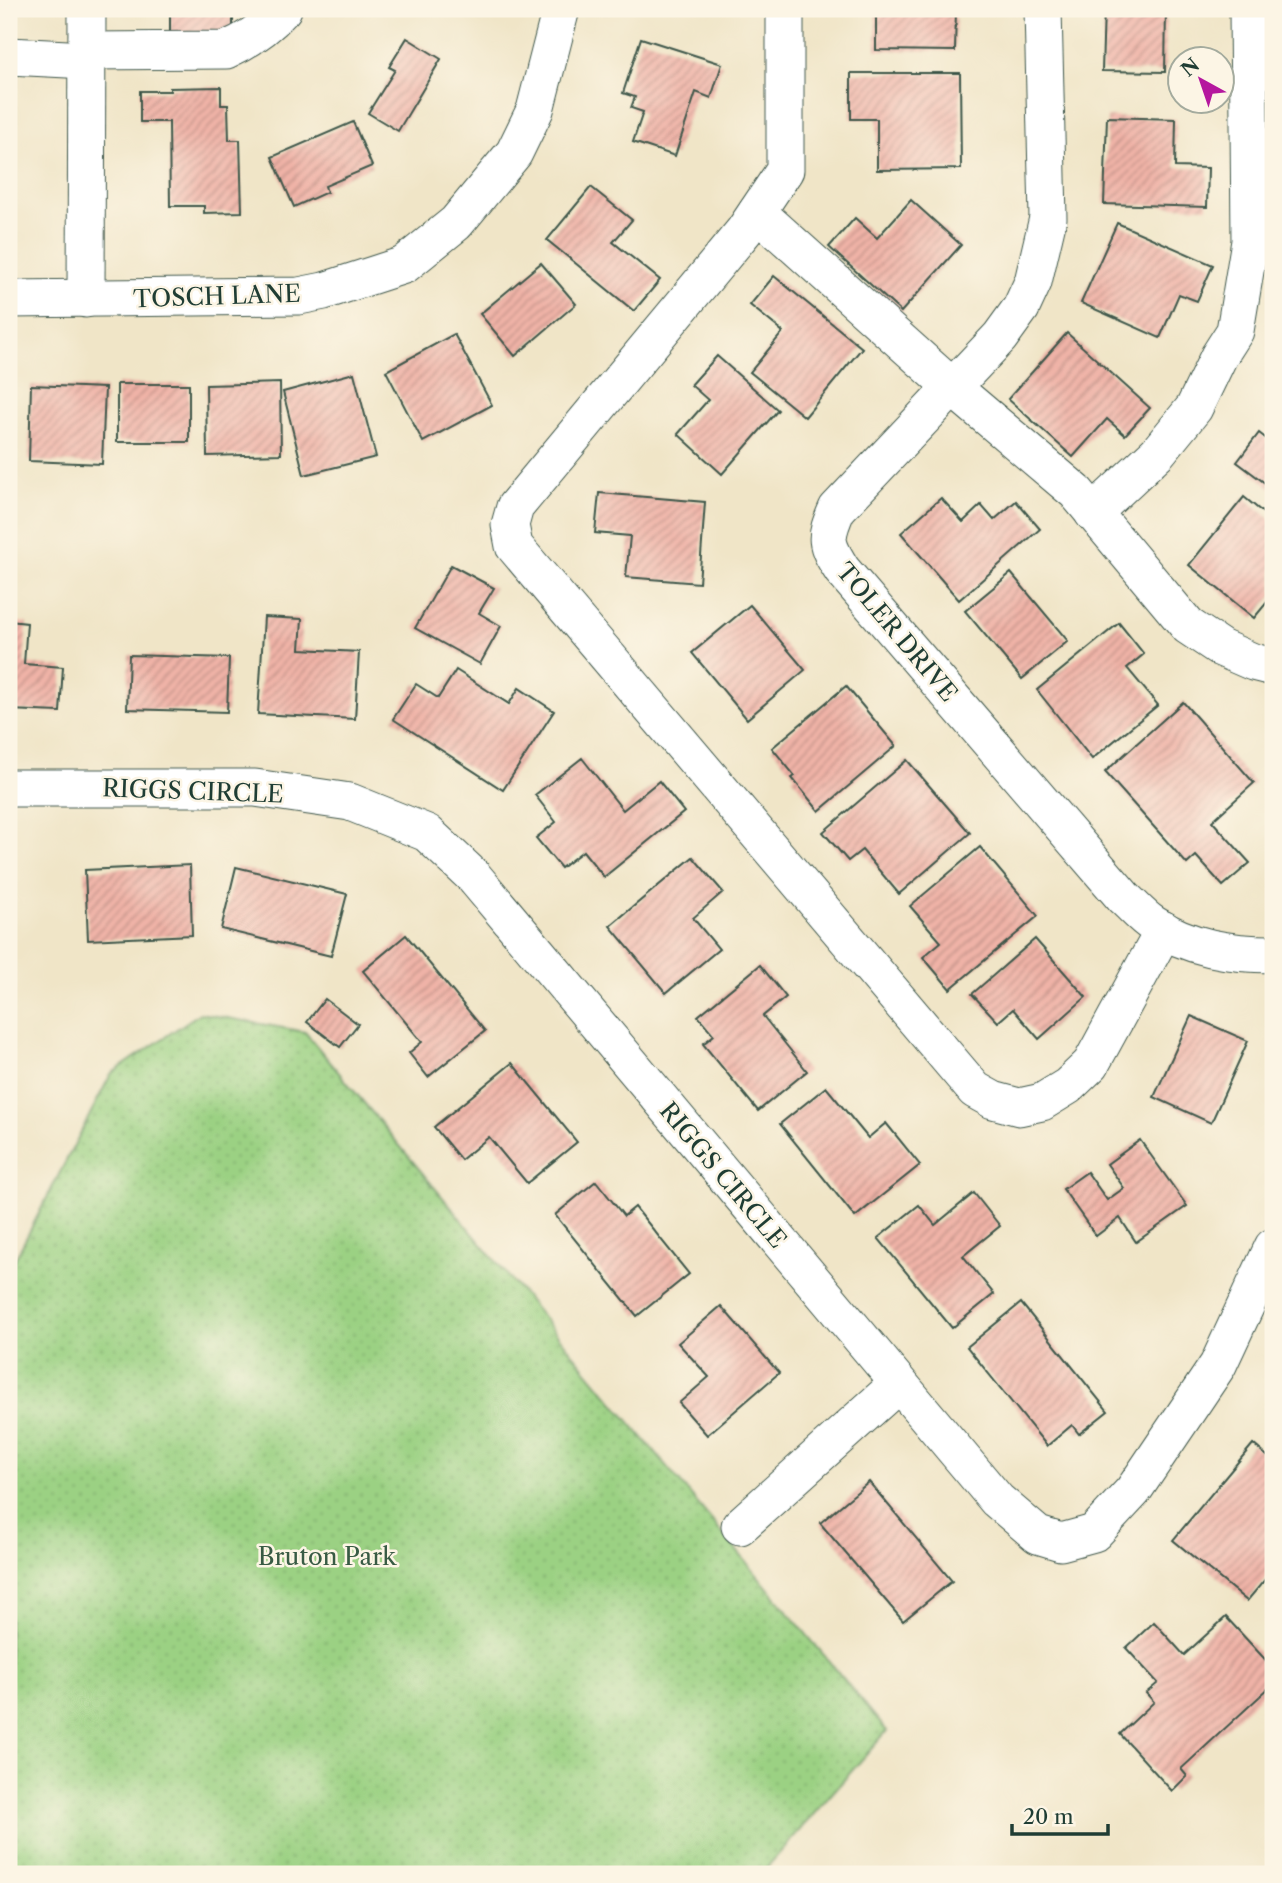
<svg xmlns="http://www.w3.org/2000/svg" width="1282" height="1883" font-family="'Libre Caslon Text',serif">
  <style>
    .park { fill: url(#park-dots); stroke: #5d875c; stroke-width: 2 }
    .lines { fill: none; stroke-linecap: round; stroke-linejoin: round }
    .stream { stroke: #69acde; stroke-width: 10 }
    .building { fill: url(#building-hatch) }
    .minor-casing { stroke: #3e564a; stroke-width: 39 }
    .minor { stroke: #fff; stroke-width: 37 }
    .labels { text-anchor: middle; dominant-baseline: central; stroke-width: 5; stroke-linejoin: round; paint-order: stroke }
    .street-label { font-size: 24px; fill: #1f3d34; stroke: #fcf5e5 }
    .park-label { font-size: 24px; fill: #385b44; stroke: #fcf5e5 }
  </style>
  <defs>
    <pattern id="park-dots" width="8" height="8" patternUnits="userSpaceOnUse" patternTransform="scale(1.75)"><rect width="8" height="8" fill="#9bd183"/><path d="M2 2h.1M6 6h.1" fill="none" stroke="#85b472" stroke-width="1.8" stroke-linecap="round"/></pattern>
    <pattern id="building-hatch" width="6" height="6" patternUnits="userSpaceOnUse" patternTransform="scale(1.75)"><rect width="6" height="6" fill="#f0b3a7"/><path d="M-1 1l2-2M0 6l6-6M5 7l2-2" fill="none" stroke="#c29389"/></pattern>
  </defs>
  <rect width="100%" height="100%" fill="#fcf5e5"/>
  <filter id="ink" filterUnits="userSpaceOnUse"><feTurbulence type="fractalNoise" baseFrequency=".0143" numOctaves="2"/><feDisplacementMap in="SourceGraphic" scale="14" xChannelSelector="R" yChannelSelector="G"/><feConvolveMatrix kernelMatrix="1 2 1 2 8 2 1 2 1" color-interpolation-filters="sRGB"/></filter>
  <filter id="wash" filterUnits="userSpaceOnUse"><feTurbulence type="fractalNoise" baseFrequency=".00686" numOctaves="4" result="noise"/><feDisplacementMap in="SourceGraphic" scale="28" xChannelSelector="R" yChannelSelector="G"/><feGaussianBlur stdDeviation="1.57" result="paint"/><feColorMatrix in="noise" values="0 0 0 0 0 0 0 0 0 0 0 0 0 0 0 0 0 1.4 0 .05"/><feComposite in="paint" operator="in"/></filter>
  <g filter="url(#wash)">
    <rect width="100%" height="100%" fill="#f0e5c7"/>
    <!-- park -->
    <polygon class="park" points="200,1013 305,1032 887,1731 761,1874 9,1874 9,1271 111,1074"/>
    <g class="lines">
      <!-- stream -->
      <polyline class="stream" points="1270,1874 1273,1869"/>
    </g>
    <g id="blocks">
      <!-- building -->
      <g class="building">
        <rect x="170" y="9" width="63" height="30"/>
        <polygon points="876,9 956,9 955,51 876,50"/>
        <polygon points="1104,9 1166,9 1165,72 1102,71"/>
        <polygon points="407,38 441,59 398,131 368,113 395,70 389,67"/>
        <polygon points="641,38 722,64 711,98 696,92 675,156 633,142 643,112 631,108 635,97 623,93"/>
        <polygon points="851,73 960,73 961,169 877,170 877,119 851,119"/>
        <polygon points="221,87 221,105 228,105 229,140 240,140 242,212 204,213 204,206 170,206 169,122 140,122 140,91 170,91 170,88"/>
        <polygon points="1107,117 1176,119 1175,167 1208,168 1207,207 1104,204"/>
        <polygon points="353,122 372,166 325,186 327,192 294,207 272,157"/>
        <polygon points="591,187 632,220 613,242 660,280 634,311 547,240"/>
        <polygon points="911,200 961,245 901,312 829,247 855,218 877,238"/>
        <polygon points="1117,223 1213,265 1197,301 1179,294 1160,338 1081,303"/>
        <polygon points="541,263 576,304 515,356 480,314"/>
        <polygon points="774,276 862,348 805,417 750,372 783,332 750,305"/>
        <polygon points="1067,333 1150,408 1125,435 1107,419 1073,457 1008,399"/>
        <polygon points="454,334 492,405 423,442 386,371"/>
        <polygon points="717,356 778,410 722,474 678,434 708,400 691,385"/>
        <polygon points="354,373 376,457 304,475 283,392"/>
        <polygon points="280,383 281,454 207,456 206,385"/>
        <rect x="117" y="384" width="72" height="58"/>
        <polygon points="31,385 105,388 102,464 29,461"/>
        <polygon points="1259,433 1273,444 1273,489 1237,462"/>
        <polygon points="599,493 705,502 699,583 626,577 630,536 595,533"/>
        <polygon points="1244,497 1273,521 1273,595 1254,618 1189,565"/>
        <polygon points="941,498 963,522 981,505 994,520 1016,501 1040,529 959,600 901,533"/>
        <polygon points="451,565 494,588 479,613 501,626 480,664 415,628"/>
        <polygon points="1011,573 1068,641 1022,679 965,611"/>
        <polygon points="750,605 805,670 747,719 692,653"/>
        <polygon points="264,617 302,619 300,649 359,652 355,719 258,714"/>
        <polygon points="9,621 27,623 24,664 63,667 60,712 9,710"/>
        <polygon points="1119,623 1144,654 1127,668 1158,705 1092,759 1037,690"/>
        <polygon points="129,655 229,658 227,712 127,709"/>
        <polygon points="456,670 509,704 519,688 554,711 503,790 393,719 416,684 438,698"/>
        <polygon points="846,686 896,746 819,811 792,778 795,776 772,748"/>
        <polygon points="1183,702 1254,783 1212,821 1250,863 1223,886 1196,856 1187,864 1105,772"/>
        <polygon points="582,758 623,810 659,781 684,812 604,877 583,851 561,868 536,838 556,822 535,795"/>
        <polygon points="907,760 970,833 899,894 862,850 848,861 823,832"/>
        <polygon points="980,847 1038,916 950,989 923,957 941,942 910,906"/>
        <polygon points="693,857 723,892 693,918 719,949 666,993 610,926"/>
        <polygon points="190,865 192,935 88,940 85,870"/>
        <polygon points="236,867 347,894 331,956 221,929"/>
        <polygon points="406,935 485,1031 428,1077 409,1053 422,1042 363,971"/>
        <polygon points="1035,939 1086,997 1039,1039 1013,1009 998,1022 972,994"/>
        <polygon points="760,965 786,997 763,1016 807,1071 758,1111 703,1044 714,1035 698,1016"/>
        <polygon points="325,999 358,1024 340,1047 307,1022"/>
        <polygon points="1191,1016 1248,1041 1211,1123 1154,1097"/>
        <polygon points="512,1063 577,1142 527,1183 489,1137 461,1160 434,1127"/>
        <polygon points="826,1087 868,1138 886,1123 920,1165 855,1217 780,1124"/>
        <polygon points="1140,1140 1187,1206 1136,1242 1120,1218 1096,1236 1063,1189 1087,1172 1107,1200 1124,1188 1107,1164"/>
        <polygon points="596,1181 624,1216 635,1207 689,1274 637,1316 555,1215"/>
        <polygon points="974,1193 1000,1226 963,1256 994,1294 952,1328 878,1238 919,1205 935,1225"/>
        <polygon points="1021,1303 1108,1411 1079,1434 1072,1425 1047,1446 967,1347"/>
        <polygon points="721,1306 779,1373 707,1435 679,1403 709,1377 678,1343"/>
        <polygon points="1253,1444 1273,1461 1273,1570 1247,1601 1173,1540"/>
        <polygon points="869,1482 952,1581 903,1621 820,1523"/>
        <polygon points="1226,1617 1273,1668 1273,1684 1181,1769 1187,1776 1172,1791 1120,1734 1154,1702 1146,1693 1158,1683 1126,1648 1154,1622 1184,1655"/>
      </g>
    </g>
  </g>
  <g filter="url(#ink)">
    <use href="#blocks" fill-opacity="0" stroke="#3e564a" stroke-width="2"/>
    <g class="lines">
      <defs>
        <g id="minor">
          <polyline points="785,9 785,170 744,231 515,507 510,525 514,546 975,1090 993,1100 1019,1107 1042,1102 1068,1086 1091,1064 1164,930"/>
          <path d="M1043,9L1048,218L1033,282L1021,308L1000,337L837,509C824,539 825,543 842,570L1124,898C1133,906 1142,917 1153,924C1189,948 1231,954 1273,954"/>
          <path d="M87,51L226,50C249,40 266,28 283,9"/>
          <polyline points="9,56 87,60"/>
          <polyline points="757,212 952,387 1076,492 1188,626 1221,648 1253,662 1273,667"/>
          <polyline points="9,299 299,296 324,291 404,265 456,223 514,153 535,110 561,9"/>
          <polyline points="86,299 87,9"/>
          <polyline points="1093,513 1158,452 1194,408 1219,356 1235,331 1250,241 1248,9"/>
          <polyline points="9,788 255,788 350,802 427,833 473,876 997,1500 1038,1535 1061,1542 1094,1533 1133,1491 1218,1365 1273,1247"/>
          <polyline points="740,1526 898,1384"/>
        </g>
      </defs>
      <!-- minor casing -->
      <use href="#minor" class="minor-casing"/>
      <!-- minor -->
      <use href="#minor" class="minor"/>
    </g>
  </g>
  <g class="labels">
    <!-- street labels -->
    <g class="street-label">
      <text transform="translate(217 296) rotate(-2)">TOSCH LANE</text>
      <text transform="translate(897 632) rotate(50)">TOLER DRIVE</text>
      <text transform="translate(193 791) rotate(2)">RIGGS CIRCLE</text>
      <text transform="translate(723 1175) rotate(50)">RIGGS CIRCLE</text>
    </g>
    <!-- park labels -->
    <g class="park-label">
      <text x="327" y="1556">Bruton Park</text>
    </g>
  </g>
  <!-- margin -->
  <rect width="1282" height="1883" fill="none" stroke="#fcf5e5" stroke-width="35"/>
  <!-- north arrow -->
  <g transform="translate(1201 80) rotate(320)"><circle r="33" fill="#fcf5e5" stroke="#a4ab9e" stroke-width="2"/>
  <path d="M0-5L12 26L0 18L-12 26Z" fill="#b5179e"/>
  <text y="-10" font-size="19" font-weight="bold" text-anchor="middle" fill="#1f3d34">N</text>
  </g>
  <!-- scale -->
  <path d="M1012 1824v10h96v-10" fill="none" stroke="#1f3d34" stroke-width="3.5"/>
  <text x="1023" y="1824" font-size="21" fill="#1f3d34" stroke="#fcf5e5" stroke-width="5" paint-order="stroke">20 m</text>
</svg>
